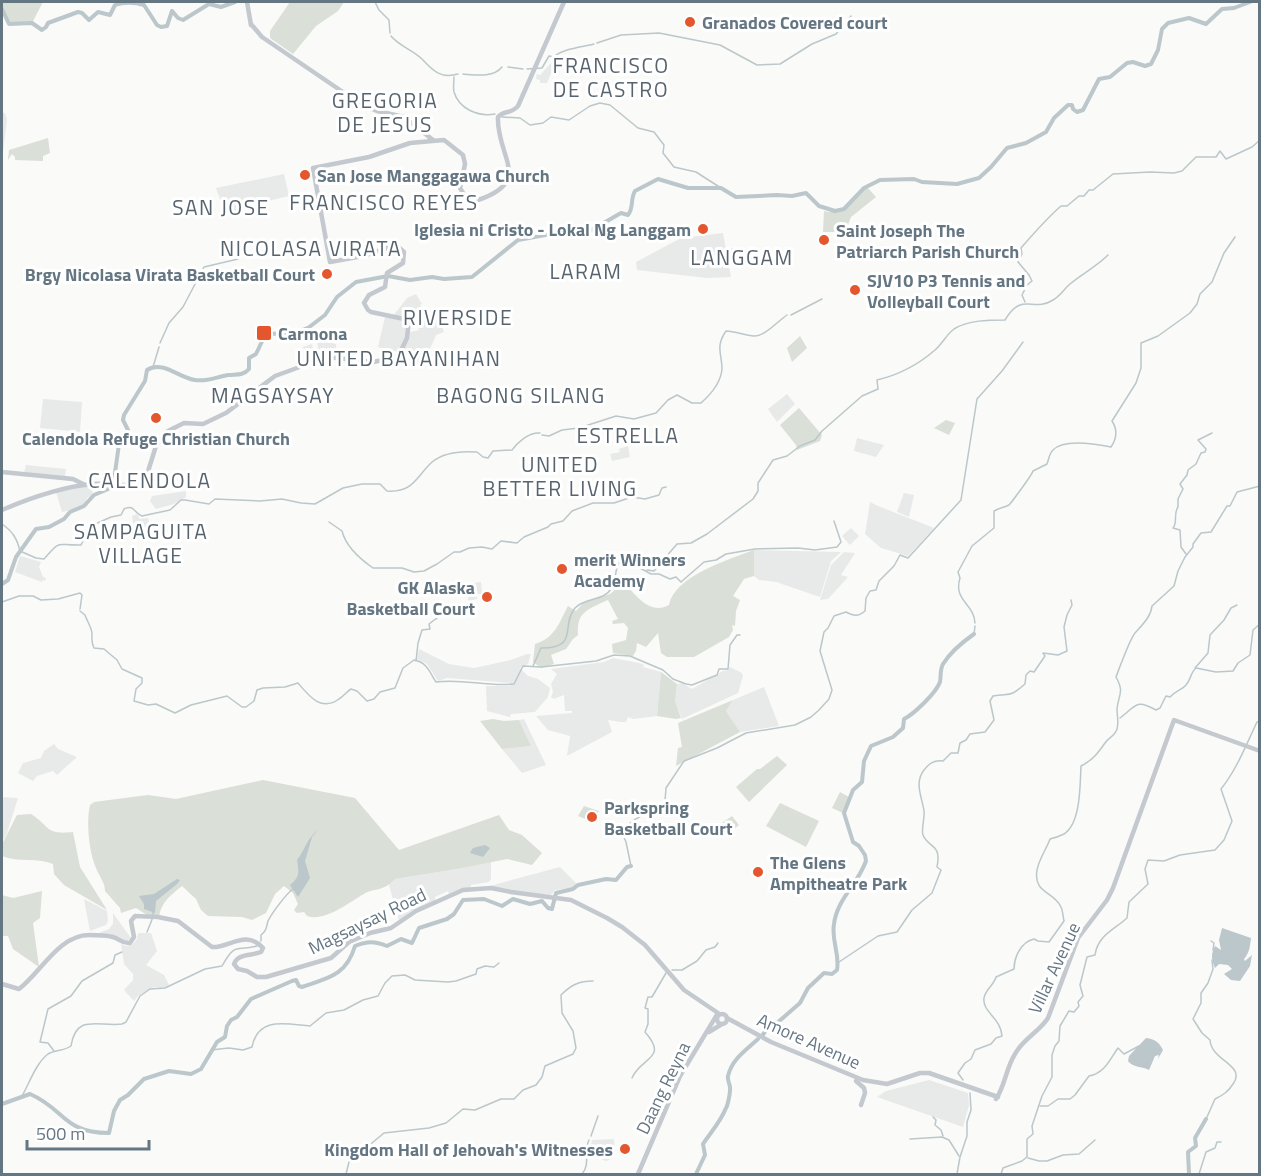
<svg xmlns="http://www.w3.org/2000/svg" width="1261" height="1176" font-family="'Titillium Web',sans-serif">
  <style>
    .built { fill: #e8e9e9 }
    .green { fill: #dadfd7 }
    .water { fill: #bbc7cb }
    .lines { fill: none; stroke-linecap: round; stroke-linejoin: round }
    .stream { stroke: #bbc7cb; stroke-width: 1.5 }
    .river { stroke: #bbc7cb; stroke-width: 4 }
    .major { stroke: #c3c9ce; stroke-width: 4.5 }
    .poi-dot { fill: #e4572e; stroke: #fff; stroke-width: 2 }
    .labels { text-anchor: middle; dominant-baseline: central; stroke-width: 6; stroke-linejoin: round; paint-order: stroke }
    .poi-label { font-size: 18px; font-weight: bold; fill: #657683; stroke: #fff; text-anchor: start }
    .street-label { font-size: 18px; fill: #657683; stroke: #fff }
    .quarter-label { font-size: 21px; letter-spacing: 1.5px; fill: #57646e; stroke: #fff }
  </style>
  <rect width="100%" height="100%" fill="#fafaf8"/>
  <!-- built -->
  <g class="built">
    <polygon points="551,63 555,64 547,83 540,83 540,80 536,79 537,74 540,75"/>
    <polygon points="2,112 5,113 7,120 2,160"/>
    <polygon points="284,174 289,196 251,205 245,208 241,214 236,210 233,214 222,205 216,188"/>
    <polygon points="315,194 317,208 306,209 306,196"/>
    <polygon points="723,233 731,277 707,278 637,270 636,262 681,238"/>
    <polygon points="727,247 745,252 741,263 730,259"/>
    <polygon points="416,294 422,304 420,305 423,311 405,318 393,316 407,298"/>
    <polygon points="437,310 444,332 436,335 424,363 418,365 412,354 402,352 410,332 419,330 415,320 410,322 415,318"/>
    <polygon points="385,317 407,321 407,334 399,352 378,347"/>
    <polygon points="329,339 332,343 336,344 337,356 330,355 315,358 313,351 306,354 303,347 312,344 313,349 318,348 317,341"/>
    <polygon points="787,394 795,404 777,422 768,409"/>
    <polygon points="43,399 82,402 80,432 40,428"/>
    <polygon points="857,438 884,445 876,457 854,451"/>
    <polygon points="628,446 630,457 612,461 610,454 620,452 619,449"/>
    <polygon points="26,465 66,469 65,477 24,473"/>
    <polygon points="91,486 93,495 87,498 85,504 80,508 62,512 56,492"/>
    <polygon points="186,491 186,497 174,504 156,509 150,501 152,496"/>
    <polygon points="904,493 914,495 909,517 897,512"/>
    <polygon points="870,502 878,506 934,528 908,556 881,548 865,534"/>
    <polygon points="137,514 140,519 148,518 153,537 141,541 133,523 132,516"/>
    <polygon points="851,528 859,536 850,545 842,536"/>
    <polygon points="754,550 841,552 831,561 820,597 776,582 759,580 754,576"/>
    <polygon points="844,552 855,553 841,575 848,577 828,599 820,600 831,565"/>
    <polygon points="20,556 41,562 39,567 43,577 46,578 45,581 43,580 42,582 15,572"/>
    <polygon points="481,582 482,594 477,594 477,599 468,601 468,594 460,592 461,586 465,587 465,584"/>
    <polygon points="419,649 449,664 474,668 511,660 527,654 531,654 528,664 520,668 528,676 538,679 550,688 548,697 535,712 511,714 510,717 487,711 486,686 511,686 510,683 447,678 438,681 427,664 417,659"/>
    <polygon points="613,658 639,663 644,665 643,667 661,672 657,716 633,719 628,717 626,722 621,722 608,720 612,732 567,756 570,736 548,730 536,716 572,713 572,711 565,711 564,695 554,699 551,697 553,692 551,684 557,674 551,669 604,662"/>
    <polygon points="730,667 742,673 743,676 738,693 682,719 675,701 677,684 682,683 692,689 723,671 728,670"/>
    <polygon points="764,687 779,726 740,732 726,711 733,700"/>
    <polygon points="524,719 546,765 522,773 502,749 531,746 519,720"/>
    <polygon points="54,744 58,749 77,757 57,775 53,771 37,776 33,781 18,773 23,763 41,758 44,751"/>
    <polygon points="2,797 18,798 7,833 2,842"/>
    <polygon points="491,861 491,879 489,882 471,885 471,887 449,895 448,891 435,897 435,902 410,912 399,921 389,885 395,879 457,869"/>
    <polygon points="560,867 577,884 573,888 555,890 551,895 515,892 490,886"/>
    <polygon points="84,899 107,911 108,921 106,925 90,931"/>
    <polygon points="113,913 131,938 126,942 99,933 109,929 113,924"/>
    <polygon points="138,933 151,933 157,951 146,965 164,975 169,985 164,988 154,987 138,996 134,1001 124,990 133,980 133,974 124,964 121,944 126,946 132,945 137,939"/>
    <polygon points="929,1080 968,1093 969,1105 963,1127 877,1097 886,1091"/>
    <polygon points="614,1139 615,1149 611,1159 606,1161 589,1154 592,1140"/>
  </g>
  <!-- green -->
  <g class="green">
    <polygon points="2,2 43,2 32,23 7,23 2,9"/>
    <polygon points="290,2 344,2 338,11 316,26 293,54 270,38 270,31"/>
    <polygon points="48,138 50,153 43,156 43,161 15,160 15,157 12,154 8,160 9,150"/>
    <path d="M867,187L876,197L851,217L846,230L842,233L841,229H837L836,232H823L824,211C845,216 854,200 867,187Z"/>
    <polygon points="800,336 807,348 792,362 787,348"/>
    <polygon points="799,408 822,435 820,441 797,450 796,445 780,425"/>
    <polygon points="946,420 955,423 949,435 934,428"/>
    <path d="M754,550V576L744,579L733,596L740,600L736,611L735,626L732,625L733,630L729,637L694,657H667L661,653L658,633L646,647L637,643L636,651L633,656L613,653L612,644L626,640L628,628L624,623L613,624L612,621L618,619L608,600C589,609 576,611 578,635L573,639L566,649L551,655L554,664L541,668L533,662L535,644C555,638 559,623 568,606L576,611L584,602L610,594L614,591L619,577C632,590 648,617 669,605C674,576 730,559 754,550Z"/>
    <polygon points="661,672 677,684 675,701 681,718 676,719 657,716"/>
    <polygon points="733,700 726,711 740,732 676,766 678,748 682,747 678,723"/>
    <polygon points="493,719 504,721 519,720 531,746 502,749 480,721"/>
    <polygon points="777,756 787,765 749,802 736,787 757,769 760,769"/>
    <path d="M263,780L355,798L399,850L499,815L509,830L522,835L542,853L532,865L507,859L457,869L395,879C382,893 374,887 362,895C347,904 324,922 307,916L304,912L297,913L294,910L298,904L293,893L284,886L275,894L266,913L252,920L242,917L208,916L201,910L196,899L182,886C171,895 162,901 159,916L147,915L136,908L121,913L120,908L105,891C105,882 99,876 96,868C89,852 86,822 90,805L94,802L148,795L176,799Z"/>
    <polygon points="840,792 849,797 843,813 832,808"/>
    <polygon points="780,803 819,821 806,847 766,826"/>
    <polygon points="584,806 599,811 593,822 578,816"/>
    <path d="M31,814C51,827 45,835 73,832L80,867L107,910L64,885L54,874L53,864C37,857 18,863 2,856V844L17,815Z"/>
    <polygon points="732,816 739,825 729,833 722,823"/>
    <polygon points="42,891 40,918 33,923 39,967 13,949 8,936 2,936 2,895 13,898"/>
  </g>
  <!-- water -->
  <g class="water">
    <path d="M318,830L312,837L305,861L310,878L298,897L290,885C300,877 299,873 297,860C305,850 307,838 318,830Z"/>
    <polygon points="485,845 490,848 483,857 470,853 473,848"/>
    <polygon points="177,879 180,880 177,884 156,901 155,913 144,909 144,904 139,896 154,894"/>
    <path d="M1222,928L1251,938C1250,945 1250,952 1244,959L1245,961L1252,955L1250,966L1240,981L1231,980L1224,974L1232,969L1228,965L1219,964L1215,968C1211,959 1211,954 1215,946L1221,950L1219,940Z"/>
    <path d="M1146,1038C1155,1039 1159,1042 1163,1050L1158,1059L1159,1055L1155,1056L1149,1070C1142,1066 1133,1068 1128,1061L1129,1056Z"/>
  </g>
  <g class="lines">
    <!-- stream -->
    <g class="stream">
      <polyline points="375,2 379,10 389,20 390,33"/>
      <path d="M391,36C399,46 413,50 422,59C433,71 441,79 458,74"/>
      <polyline points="597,43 621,35 659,33 720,45 757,65 780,64 812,44 836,34 851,16"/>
      <polyline points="508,67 523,69"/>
      <path d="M527,69L542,68L549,56L554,57C561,49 583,47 594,44"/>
      <path d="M463,74C476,75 493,78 502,67"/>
      <path d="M454,77C454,81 453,87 454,92C459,109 478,117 495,114"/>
      <polyline points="502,117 520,118 530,125 543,123 551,117 569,120 590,106 600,103 610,105 638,128 654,132 664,145 663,153 674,167 696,172 721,188"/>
      <path d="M1025,302L1022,295L1027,285L1032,281L1029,275L1018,262L1022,254L1021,248C1034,233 1046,219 1061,206H1067L1079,196H1084L1089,190H1093L1113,174L1150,172L1174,173L1182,171L1196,157H1216L1220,151L1226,159L1252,147L1260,140"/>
      <polyline points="791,315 822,299"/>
      <polyline points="160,343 169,323 183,307 204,267 238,259"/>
      <polyline points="153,367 159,347"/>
      <path d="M542,435L549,436L562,430L579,428L616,416L634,419L656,413L668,400L677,395L692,403H701C710,395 721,382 722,369C722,354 715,347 726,331C736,331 745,336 754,336C764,337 778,321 787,315"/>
      <path d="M329,522L342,531C346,547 360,559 373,568H402L414,572L424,571L437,564L454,552H460L469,548L482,547L492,549L501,541L517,543L524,537L548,527L551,524L563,521L572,511L593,503H614L632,497L645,499L659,495L662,488L666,487"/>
      <path d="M2,524C12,531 17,538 20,551L36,558L44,559C62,538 56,546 81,545L91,526L111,517L121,515L124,509C134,504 134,513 142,516L170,510L181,500H185L209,504L215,499L260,501L282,499L301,503L315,504L343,488L362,484H380L387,491C413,493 416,477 432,462C444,452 464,451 477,452L483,457L488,458L493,451L512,450C518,442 529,432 540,433"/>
      <path d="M1186,554L1181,547L1180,530L1173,528C1178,522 1173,514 1178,507V499L1183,489L1180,484L1187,475L1188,470L1196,464L1201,453L1205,452L1206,449L1198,440L1212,433"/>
      <path d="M647,570L654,571L677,544L691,543L707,534L753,499L758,491V483L773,460L787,456L800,446L815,440L822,431L862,396L878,389L877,380C898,375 919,364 935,350C942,344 947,334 954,329C968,320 989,320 1005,320C1022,291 1033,313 1053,300C1060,296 1064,289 1070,284C1083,273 1096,267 1108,255"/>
      <polyline points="2,602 19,596 33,596 41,600 58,599 80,593 82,595 80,609"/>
      <path d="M80,611L85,615C87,621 92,628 92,634C92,640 91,642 94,648L104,649L117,660L122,669L142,678V683L136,689L134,701L148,705L156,704L175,713L191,705L227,696L242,707H246L254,701L257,690L263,688L285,687L298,683C309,696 321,712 339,699C344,696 346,692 351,689L357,691L367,701L374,699L380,692L395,688L403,668L414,660C427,662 430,673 436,682C461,678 487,687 514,684L523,666L541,667L596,661L614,655L630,656L663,670L673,679L686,684L692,685L717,675L719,669H728L730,645L737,635H740"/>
      <path d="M975,623C974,603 953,601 960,578L958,572L972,546L994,528V511C999,508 1005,507 1009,505C1011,503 1032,475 1033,471L1047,464C1049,459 1049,454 1053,450C1064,438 1096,444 1111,447C1117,438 1118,430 1112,421L1136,383L1141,368V343L1158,336L1190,313L1197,304L1200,294L1212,282L1224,253L1235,237"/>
      <polyline points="974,634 975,626"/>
      <path d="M416,661L418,643L422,630L430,629L429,624C439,616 450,608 463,613L476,608"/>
      <path d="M533,666L541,648C580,648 560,626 575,608C585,597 604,601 611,589C617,581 614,571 619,563L633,559L640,568L651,574H659L670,579L676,577L681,582L704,562L716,560L726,554L755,549L798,548L815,550L837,547L841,542L834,521"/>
      <polyline points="1195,668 1208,653 1210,635 1224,620 1231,608 1237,605"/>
      <path d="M1120,718C1137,705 1136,699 1156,710L1160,708L1166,696L1170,697C1175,691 1182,690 1186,685C1191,680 1190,673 1196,668L1216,672L1233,671L1238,663L1250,655L1253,630L1260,624"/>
      <path d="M631,866L626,842L622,833C631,816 652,814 665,801L666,788L684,761L717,748L746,733L795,725L811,717L819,710L829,699L832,690L820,651L824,632L828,628L834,616L846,612C854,616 858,617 865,611L866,598L870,591L876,590L879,581L894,566L900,555L908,558L961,500L977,399L1002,371L1023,342"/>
      <polyline points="147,932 153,917 153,912"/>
      <path d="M261,941V935C267,930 266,928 268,921C272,913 286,894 293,889"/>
      <polyline points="1211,941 1214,943 1213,950"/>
      <path d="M839,962L878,936L897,932L912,910L932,893L941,870L937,867C942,843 928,848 923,835C921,828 925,819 924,811C922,797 914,783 924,770C929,764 933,760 943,761L951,753H958L960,743L966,740L970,734L985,732L994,720L990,701L993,696C1011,693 1009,698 1025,684L1026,675L1030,671L1034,672L1045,656L1043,653L1058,655L1067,651L1064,627L1067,615L1072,605L1071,600"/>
      <polyline points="672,970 682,970 697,961 706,950 715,947 718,943"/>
      <path d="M211,1050L229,1048L243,1050L252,1047C258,1016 286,1024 310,1026L326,1013L344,1010L363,1000L378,996L385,983L392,976L405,975L415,980L448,982L456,981L476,974L477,969L485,966L494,967L499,963"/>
      <polyline points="54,1051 48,1043 40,1042 48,1009 71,996 82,981 113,963 115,955 122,952"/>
      <path d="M632,1078C641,1057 669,1059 645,1032L648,1024V1009L645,1008L648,997H652L666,973"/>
      <path d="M963,1080L958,1073L965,1063L971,1059L975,1050L991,1044L996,1038L1002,1036C1001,1018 982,1012 984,998C985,990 994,985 996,977L1014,969C1014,957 1021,942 1034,939L1038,941L1049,942L1064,921C1063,917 1063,911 1061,907C1054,891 1033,894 1037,870C1039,859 1046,850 1050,839C1054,838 1060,836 1064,834C1081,823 1080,785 1081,766C1093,760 1098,753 1105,743C1109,737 1115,736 1117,729C1119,722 1117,716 1117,709C1118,695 1125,693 1116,677C1119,669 1130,639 1135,633C1142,625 1151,617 1152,606L1174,586L1178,571L1185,557L1193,547V544L1201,533L1211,532L1227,506H1230L1237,492L1260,486"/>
      <path d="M22,1096C29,1084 36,1063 48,1054C55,1050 64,1051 71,1046C76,1013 99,1027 122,1024L126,1022L140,996L150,989L165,988L205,969L222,966C236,941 236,952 257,946"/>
      <path d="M1040,1106H1048L1058,1099H1070L1075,1095L1089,1076C1105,1073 1110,1059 1118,1048L1124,1054L1139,1046"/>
      <polyline points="933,1117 936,1120 935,1125 941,1130 943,1136"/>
      <path d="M1207,1117L1215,1099C1223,1095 1228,1092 1233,1084C1247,1065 1211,1061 1210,1040L1202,1033L1193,1019L1201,1003V993L1208,983L1213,969L1212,960"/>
      <polyline points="591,1136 598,1116"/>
      <polyline points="910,1139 942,1137 949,1140 959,1156"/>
      <polyline points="1028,1158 1039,1161 1047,1161 1063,1155 1079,1154 1095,1140"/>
      <path d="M346,1174L349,1162L384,1133L429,1128L446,1123L463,1109L475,1110L501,1099H514L523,1090L536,1085L542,1077L545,1066L573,1054L576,1048L573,1031L562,1013L561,995C571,985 579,981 593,981"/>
      <path d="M582,1174C591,1164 583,1152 589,1140"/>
      <polyline points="957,1174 960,1157 967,1136 967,1122 971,1110 970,1093"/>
      <path d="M1001,1174L1003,1168L1022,1161L1027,1157V1139L1033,1134L1032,1126L1042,1096L1052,1077V1055L1055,1046L1059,1041L1060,1026L1069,1011L1074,1012L1079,1006L1078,1002L1083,996L1080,985L1087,957L1095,955C1098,935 1114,930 1127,918L1129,902L1148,884L1145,869L1148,860L1164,861L1180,855L1215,850L1224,840L1232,821L1221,789C1237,769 1246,745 1257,722L1260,721"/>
      <polyline points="1199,1174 1206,1152 1215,1148 1217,1142 1221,1142"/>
    </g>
    <!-- river -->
    <g class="river">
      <path d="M2,9L9,24L32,23L42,30L46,27L48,23L78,12L82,13L89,20L98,12L110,15L115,5C123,2 135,2 144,5L157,25L161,27L167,26L172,11L178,18L183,20L209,4L221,7L235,2"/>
      <path d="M2,584L8,580L16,557L36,529L49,527L64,519L70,512L84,506L94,495L113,487L119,444L128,434V430L123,420L124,415L145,381L147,370C163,360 179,378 195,380C207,382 216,377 228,375C236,374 243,376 249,369V358L256,354L266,333L289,335L308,328L325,315L337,297L356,282L388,276L410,280L432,277L444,279L472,277L518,240L551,234L562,229L575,233L588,232L621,213L628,215C634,208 630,199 635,191L658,179L688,188H721L736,197L777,195L792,196L806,193L819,206L835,211L844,209L864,188L880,180L914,179L922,182L957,184L979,178L991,167L1007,148L1026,143L1046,132L1054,118L1068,105H1072L1073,109L1077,112L1083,110L1099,79L1110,77L1127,63L1133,62L1145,66L1151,64L1158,50L1162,29L1168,23L1189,18L1206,24L1222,9L1234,8L1250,2"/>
      <path d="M762,1036L771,1023H777L800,1003L808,988L824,973L832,974L837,970C840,953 831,941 834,924C837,899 858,884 866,861L865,855L859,846L853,842L844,813L853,790L862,782L864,761L871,746L893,737L903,728L904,719C914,714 936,693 940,682C941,676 940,669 943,664C950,653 964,641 974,634"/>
      <path d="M2,1104L30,1094C65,1109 63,1133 109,1133L114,1111L120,1100L128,1095L144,1079L169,1071L191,1074L201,1069L217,1042L225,1037L227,1026L231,1020L237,1017L251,999L292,981L296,980L299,986L302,987C328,978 346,976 355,946C367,941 375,941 387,946L401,939L412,943L419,928L447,919L454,914L463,900L484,899L502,906L513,899L530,904L542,901L548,908L552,909L556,893L573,889L578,885L606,879L616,880L627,867L631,866"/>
      <path d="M696,1174L705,1155L703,1144C711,1132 721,1121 726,1108C728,1105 730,1093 730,1090C731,1085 727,1081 728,1076C732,1059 746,1050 758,1039"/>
      <polyline points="1189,1174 1188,1152 1196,1146 1195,1138 1206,1119"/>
    </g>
    <!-- major -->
    <g class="major">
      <polyline points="247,2 251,25"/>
      <polyline points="251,24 262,37 362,105 377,111 404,117 433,140"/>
      <polyline points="2,472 73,479 85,485"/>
      <path d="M2,510C30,498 61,487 92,484C110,483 126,487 144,484L156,446L168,431L184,423L203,424L226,413L275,376L327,357L373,362L398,357L407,338L409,320L371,312L368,310L364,303L369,295L385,287L387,273L403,263L404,252L396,245L363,256L330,262L313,168L369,157L410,143L444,140L463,155L465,164L460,188L466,198L478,200C534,181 496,156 498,117C504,110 512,114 518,106L564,2"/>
      <path d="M2,984L19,989C41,972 59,935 89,935C97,935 106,935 113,937C120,939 122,944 130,943L134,937L131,921L135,916L158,917L178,921L212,947C229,948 246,929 263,948L261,952C252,956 238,953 234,964L238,969L247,971L257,977H266L331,958L349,942L370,933L391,928L416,911L463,890L491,888L511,892L571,900L607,918L622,927L645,945L684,990L718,1013L680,1076L638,1174"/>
      <circle cx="722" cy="1019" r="5"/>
      <polyline points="727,1018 771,1042 863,1080 887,1084 920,1073 929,1073 998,1097"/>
      <polyline points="709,1032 722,1024"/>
      <polyline points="856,1081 864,1088 865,1093 861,1105"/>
      <path d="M996,1099C1005,1086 1006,1068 1015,1054C1023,1039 1039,1032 1048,1018L1078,938L1107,900L1113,888L1174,720L1260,751"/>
    </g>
  </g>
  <!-- markers -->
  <g class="poi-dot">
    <circle cx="690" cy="22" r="6"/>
    <circle cx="305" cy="175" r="6"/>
    <circle cx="703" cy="229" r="6"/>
    <circle cx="824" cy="240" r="6"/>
    <circle cx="327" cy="274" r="6"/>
    <circle cx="855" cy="290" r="6"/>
    <rect x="256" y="325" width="16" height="16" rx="3"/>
    <circle cx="156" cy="418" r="6"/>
    <circle cx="562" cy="569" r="6"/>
    <circle cx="487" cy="597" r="6"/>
    <circle cx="592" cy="817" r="6"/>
    <circle cx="758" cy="872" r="6"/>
    <circle cx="625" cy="1149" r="6"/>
  </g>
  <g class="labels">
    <!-- poi labels -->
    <g class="poi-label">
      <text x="702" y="22">Granados Covered court</text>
      <text x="317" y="175">San Jose Manggagawa Church</text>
      <text x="691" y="229" text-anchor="end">Iglesia ni Cristo - Lokal Ng Langgam</text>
      <text x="836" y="230">Saint Joseph The<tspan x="836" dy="21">Patriarch Parish Church</tspan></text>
      <text x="315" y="274" text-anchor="end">Brgy Nicolasa Virata Basketball Court</text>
      <text x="867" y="280">SJV10 P3 Tennis and<tspan x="867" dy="21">Volleyball Court</tspan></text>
      <text x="278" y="333">Carmona</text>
      <text x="156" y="438" text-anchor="middle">Calendola Refuge Christian Church</text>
      <text x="574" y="559">merit Winners<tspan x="574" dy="21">Academy</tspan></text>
      <text x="475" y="587" text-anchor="end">GK Alaska<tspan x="475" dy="21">Basketball Court</tspan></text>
      <text x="604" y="807">Parkspring<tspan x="604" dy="21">Basketball Court</tspan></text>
      <text x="770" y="862">The Glens<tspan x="770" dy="21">Ampitheatre Park</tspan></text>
      <text x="613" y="1149" text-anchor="end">Kingdom Hall of Jehovah's Witnesses</text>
    </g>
    <!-- street labels -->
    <g class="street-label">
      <text transform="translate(367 921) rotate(-26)">Magsaysay Road</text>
      <text transform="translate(1054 968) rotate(-65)">Villar Avenue</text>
      <text transform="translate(809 1041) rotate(24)">Amore Avenue</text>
      <text transform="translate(663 1088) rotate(-64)">Daang Reyna</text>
    </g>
    <!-- quarter labels -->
    <g class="quarter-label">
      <text x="611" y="65">FRANCISCO<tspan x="611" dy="24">DE CASTRO</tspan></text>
      <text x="385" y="100">GREGORIA<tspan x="385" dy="24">DE JESUS</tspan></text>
      <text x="384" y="202">FRANCISCO REYES</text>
      <text x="221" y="207">SAN JOSE</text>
      <text x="311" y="248">NICOLASA VIRATA</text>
      <text x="742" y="257">LANGGAM</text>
      <text x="586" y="271">LARAM</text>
      <text x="458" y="317">RIVERSIDE</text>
      <text x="399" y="358">UNITED BAYANIHAN</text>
      <text x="273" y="395">MAGSAYSAY</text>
      <text x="521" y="395">BAGONG SILANG</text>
      <text x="628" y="435">ESTRELLA</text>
      <text x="560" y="464">UNITED<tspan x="560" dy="24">BETTER LIVING</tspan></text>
      <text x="150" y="480">CALENDOLA</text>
      <text x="141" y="531">SAMPAGUITA<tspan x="141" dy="24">VILLAGE</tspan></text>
    </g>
  </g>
  <!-- border -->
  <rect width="1261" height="1176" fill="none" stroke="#657683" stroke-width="6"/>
  <!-- scale -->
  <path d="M27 1140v9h122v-9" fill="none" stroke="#657683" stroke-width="3"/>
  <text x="36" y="1140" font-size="18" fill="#657683" stroke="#ffffff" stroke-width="4.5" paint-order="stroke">500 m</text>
</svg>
